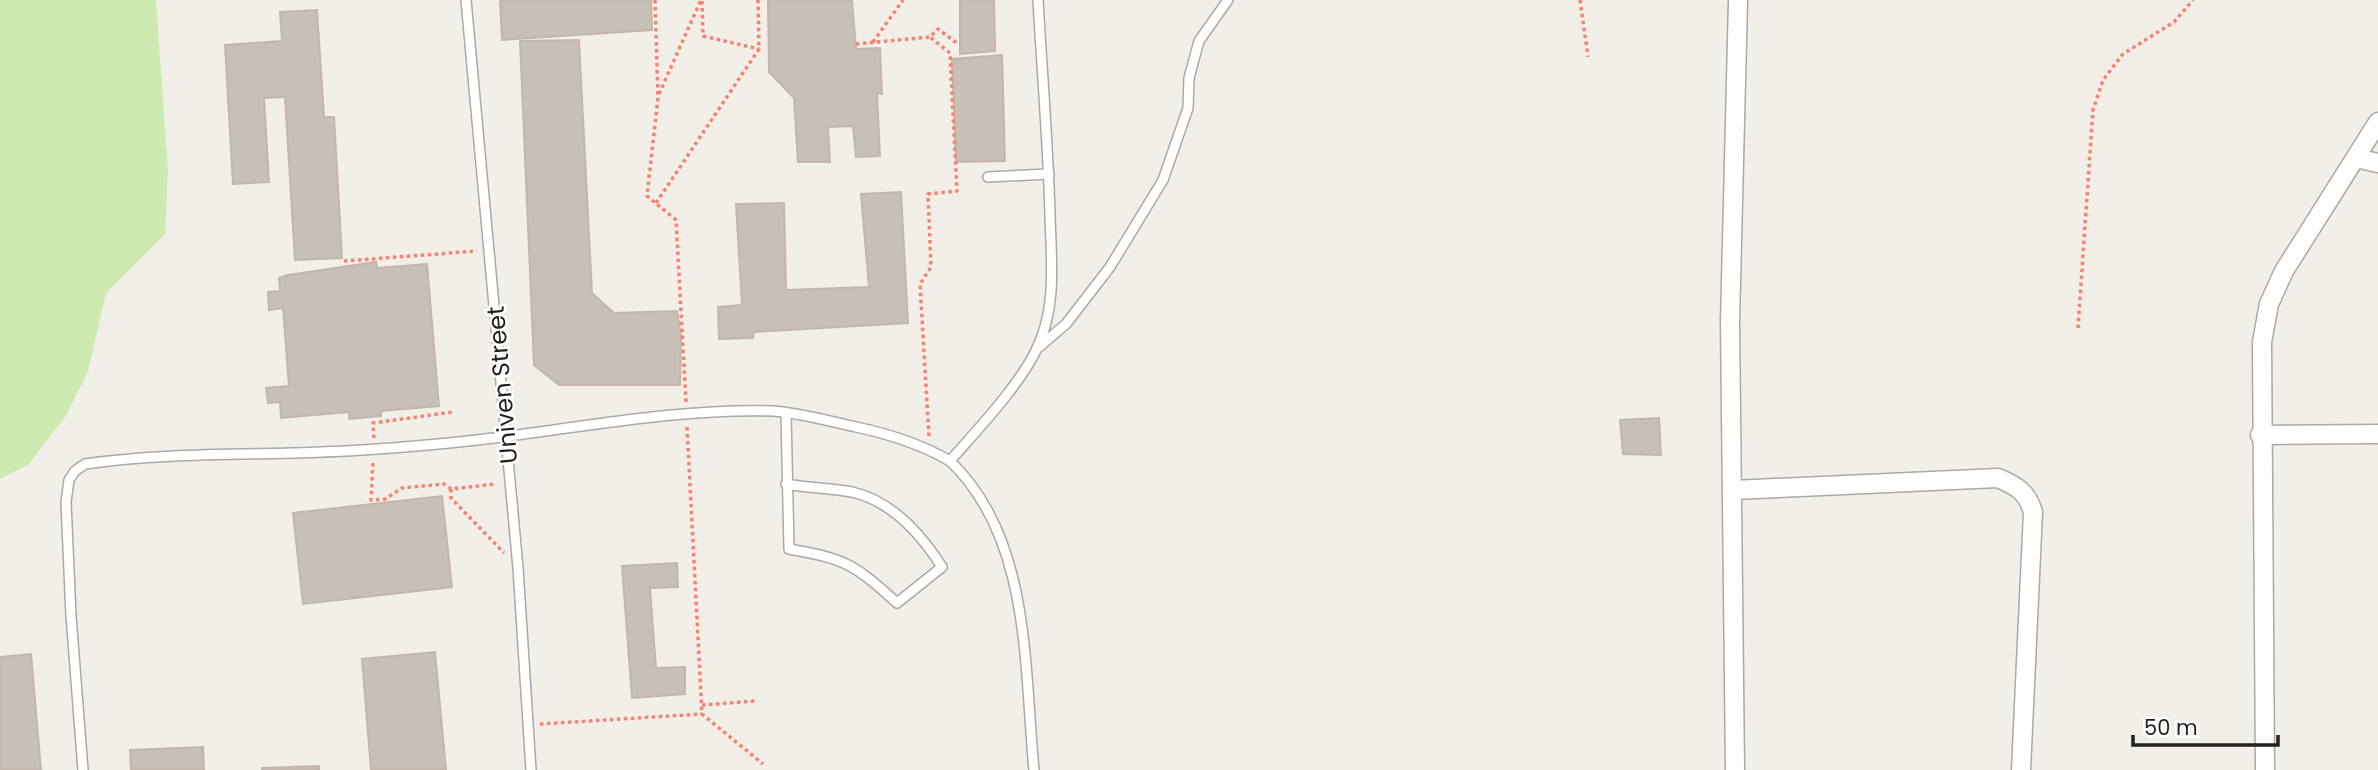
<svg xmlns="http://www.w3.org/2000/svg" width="2378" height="770" font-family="Poppins,sans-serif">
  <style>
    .grass { fill: #cdebb0 }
    .building { fill: #c7bfb8; stroke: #c4b6ab; stroke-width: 2 }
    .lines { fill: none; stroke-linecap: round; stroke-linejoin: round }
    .service-casing { stroke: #a9a9a9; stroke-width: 12 }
    .minor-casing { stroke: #a9a9a9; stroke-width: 21 }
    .path { stroke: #fa8072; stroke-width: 3.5; stroke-dasharray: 3.5 3.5; stroke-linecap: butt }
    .service { stroke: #fff; stroke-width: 9 }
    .minor { stroke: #fff; stroke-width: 18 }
    .labels { text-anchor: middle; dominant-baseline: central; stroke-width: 5; stroke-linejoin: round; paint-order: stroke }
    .street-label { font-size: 24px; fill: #222; stroke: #fff }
  </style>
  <rect width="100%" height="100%" fill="#f2efe9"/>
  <!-- grass -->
  <polygon class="grass" points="0,0 156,0 168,171 165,234 106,293 88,371 66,416 28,465 0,479"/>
  <!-- building -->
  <g class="building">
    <polygon points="500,0 651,0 652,30 502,40"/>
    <polygon points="768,0 852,0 856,49 880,48 882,94 877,93 880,156 856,157 853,126 828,127 830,162 798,162 794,98 769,72"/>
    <polygon points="960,0 994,0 995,51 960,54"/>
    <polygon points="317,10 324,117 334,117 342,258 295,260 285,97 264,98 269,182 233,184 225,45 282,41 280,12"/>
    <polygon points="579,40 592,293 614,313 677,311 681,336 680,385 559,385 534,365 520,41"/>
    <polygon points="1002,55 1005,161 956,162 952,59"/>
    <polygon points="901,192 908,323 754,332 753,338 719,339 718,307 742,305 736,204 784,203 786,290 869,287 861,194"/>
    <polygon points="376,262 377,268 427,264 439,406 381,411 381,416 349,419 349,412 281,418 280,402 268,403 266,388 289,386 283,308 269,310 268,292 280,291 279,278 288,275"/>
    <polygon points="1659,418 1661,455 1623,454 1620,420"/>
    <polygon points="442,496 452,587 303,604 293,513"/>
    <polygon points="677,563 678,587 650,588 656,668 685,667 685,694 632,698 622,566"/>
    <polygon points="435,652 446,770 371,770 362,659"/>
    <polygon points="31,654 41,770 0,770 0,657"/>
    <polygon points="203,747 204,770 131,770 130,750"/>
    <polygon points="319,766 319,770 262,770 262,768"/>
  </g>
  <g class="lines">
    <defs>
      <g id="service">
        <polyline points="466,0 518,568 531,770"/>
        <polyline points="988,177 1049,174"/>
        <polyline points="1039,347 1066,324 1110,267 1163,180 1188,108 1189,78 1199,41 1228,0"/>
        <path d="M786,413L789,549C846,559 854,564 897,603L942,567C921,534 892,501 852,492C831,488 808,488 786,484"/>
        <path d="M83,770L71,616L66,502L69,480L75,471L85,464C182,450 280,457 377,449C421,446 465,442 509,436C593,425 688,408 773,411C800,413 829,421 856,427C889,434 921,444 950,461"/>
        <path d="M1034,770C1024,667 1031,538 950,461C977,430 1022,383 1038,346C1057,305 1051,258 1050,214C1048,143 1042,71 1038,0"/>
      </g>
      <g id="minor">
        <polyline points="2356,158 2378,163"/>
        <polyline points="2260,435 2378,434"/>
        <path d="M1733,490L1998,478C2017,486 2027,492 2033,512L2021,770"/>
        <polyline points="1735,770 1730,322 1738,0"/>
        <polyline points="2265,770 2262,342 2269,304 2284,271 2378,122"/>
      </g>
    </defs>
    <!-- service casing -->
    <use href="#service" class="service-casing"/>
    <!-- minor casing -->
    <use href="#minor" class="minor-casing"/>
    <!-- path -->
    <g class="path">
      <polyline points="655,0 658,98 647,196 676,220 686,402"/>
      <polyline points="1580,0 1588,57"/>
      <polyline points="702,1 703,36 759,49"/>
      <polyline points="873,42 903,0"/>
      <polyline points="856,44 930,37 938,29 958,44"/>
      <polyline points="659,94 701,0"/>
      <polyline points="656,203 759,49 758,0"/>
      <polyline points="344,261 477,251"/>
      <polyline points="2078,328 2093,110 2103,80 2123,54 2174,22 2193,0"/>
      <polyline points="687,427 702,714 763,764"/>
      <polyline points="929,436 920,284 931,267 928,194 957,191 950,53 930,37"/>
      <polyline points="374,438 373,423 453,412"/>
      <polyline points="373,463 371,500 385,499 402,488 444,484 451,489 496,484"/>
      <polyline points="451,489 451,498 504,553"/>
      <polyline points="702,705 755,701"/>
      <polyline points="540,724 702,714"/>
    </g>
    <!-- service -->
    <use href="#service" class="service"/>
    <!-- minor -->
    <use href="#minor" class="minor"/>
  </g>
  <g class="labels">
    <!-- street labels -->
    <g class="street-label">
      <text transform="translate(502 385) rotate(-95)">Univen Street</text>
    </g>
  </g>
  <!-- scale -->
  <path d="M2133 735v10h145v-10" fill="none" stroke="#222222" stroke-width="3.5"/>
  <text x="2144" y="735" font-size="21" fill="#222222" stroke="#ffffff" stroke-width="5" paint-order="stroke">50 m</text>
</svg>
